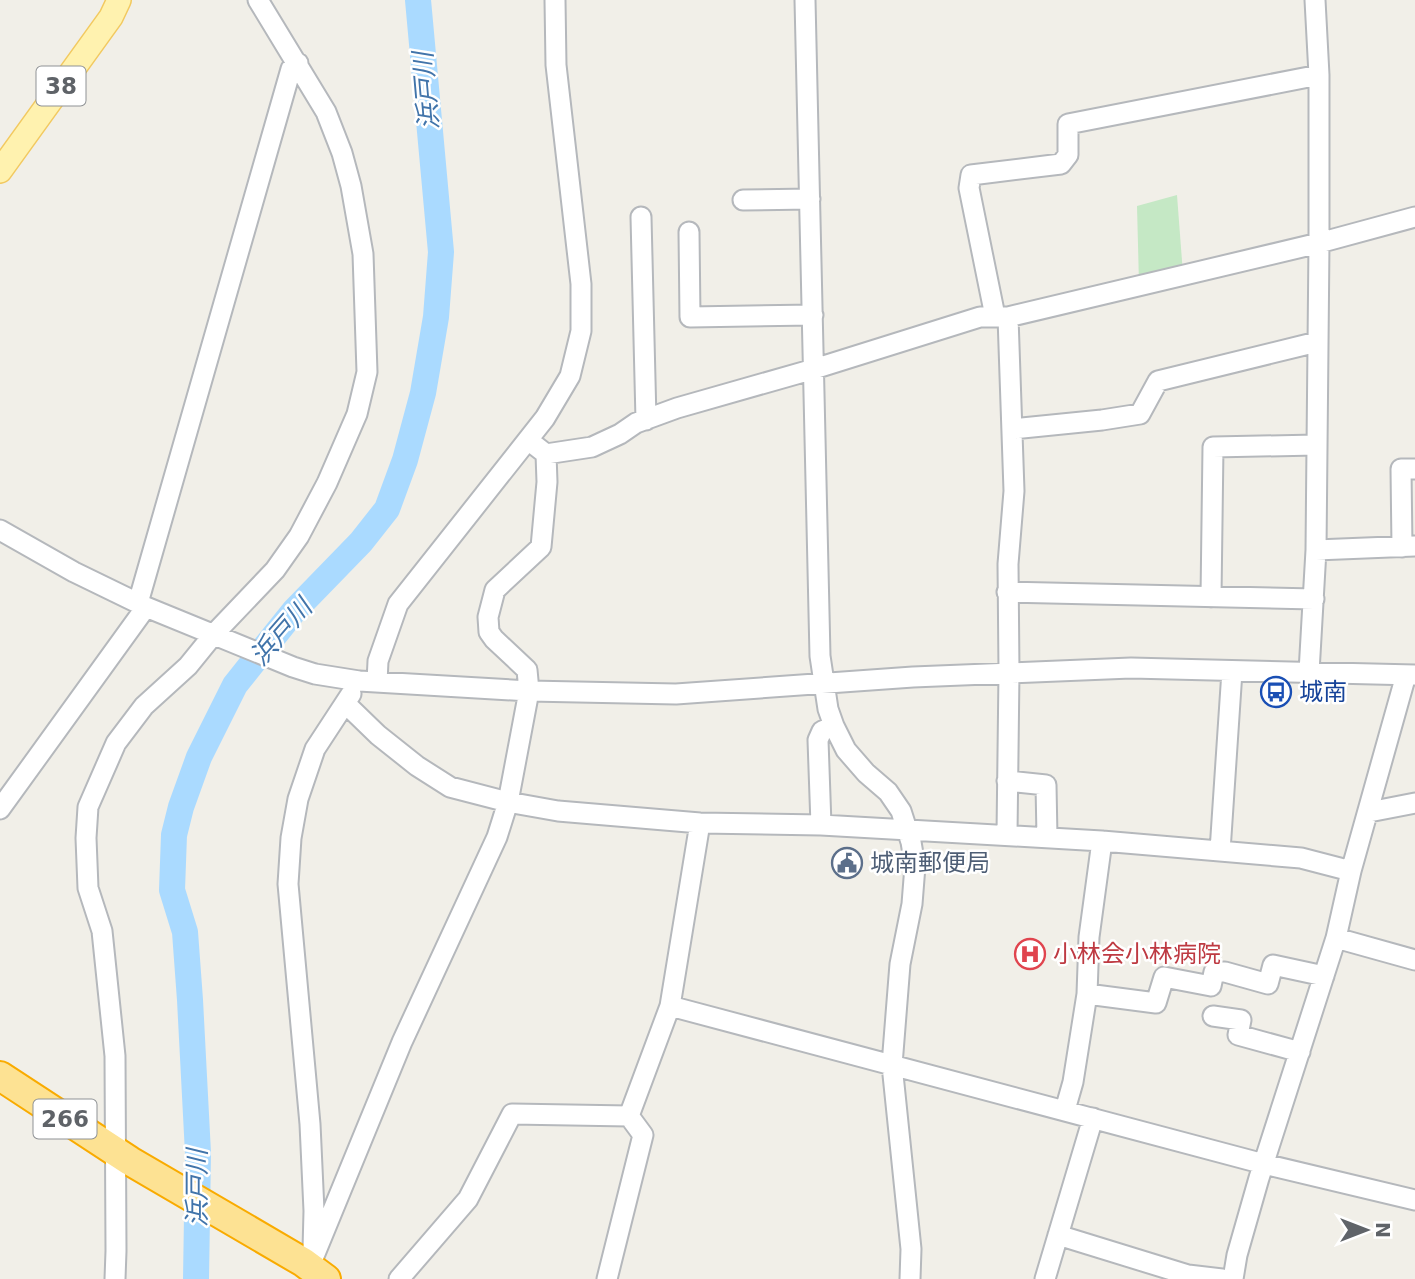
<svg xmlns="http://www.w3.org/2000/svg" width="1415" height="1279" font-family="'DejaVu Sans','Noto Sans JP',sans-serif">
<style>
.green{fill:#c5e8c5}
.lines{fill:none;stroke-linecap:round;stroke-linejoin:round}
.river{stroke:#aadaff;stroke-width:26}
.minor-casing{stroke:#b5b8bc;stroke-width:23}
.major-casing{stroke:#f2c960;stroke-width:26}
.highway-casing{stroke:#f9ab00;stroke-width:32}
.minor{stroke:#fff;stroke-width:19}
.major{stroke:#fff2af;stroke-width:23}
.highway{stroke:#fde293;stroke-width:28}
.labels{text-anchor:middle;stroke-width:5;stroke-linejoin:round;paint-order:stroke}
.shield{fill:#fff;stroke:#8f9295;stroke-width:2}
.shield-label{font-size:23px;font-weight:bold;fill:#5f6368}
.transit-label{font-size:24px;fill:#164399;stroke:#fff;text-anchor:start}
.service-label{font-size:24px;fill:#4e5e75;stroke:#fff;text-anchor:start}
.health-label{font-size:24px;fill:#be3a42;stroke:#fff;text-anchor:start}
.water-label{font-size:26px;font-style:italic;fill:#4174aa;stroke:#fff}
</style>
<rect width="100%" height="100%" fill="#f1efe8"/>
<path class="green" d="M1177,195L1183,274L1139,284L1137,206Z"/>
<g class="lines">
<path class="river" d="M196,1279L198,1153L190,1000L185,932L172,890L174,835L181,807L199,757L235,685L294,611L361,542L387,509L405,460L423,393L436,317L441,252L418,0"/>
<g class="minor-casing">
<path id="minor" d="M805,0L820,656L828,709L834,726L846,750L866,773L888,792L901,811L911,842L915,866L912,904L900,964L892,1065L911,1249L910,1279
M743,200L810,199
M641,217L646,420
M689,232L690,317L813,315
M995,316L969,188L971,175L1061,164L1068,155V124L1319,75
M1012,429L1102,420L1140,414L1158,381L1317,342
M528,440L546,454L592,447L620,434L636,423L677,408L814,369L980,317H1008L1319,243L1415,217
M0,530L74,572L146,607L293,667L315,674L359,681L529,691L676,694L913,677L1131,668L1415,675
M1402,547L1401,469H1415
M1316,550L1415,546
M1007,592L1314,599
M1211,597L1213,447L1316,445
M138,603L291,69L298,63
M1309,672L1316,550L1319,243V75L1315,0
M377,682L378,661L398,604L545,418L570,376L581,331V284L556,65L555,0
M346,704L378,735L417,766L450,787L508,802L558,811L700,823L821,825L1102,841L1301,858L1351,871
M1007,781L1046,785L1047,837
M0,809L146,607
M1369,812L1415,803
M821,825L818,740L822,731L834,726
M1007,834L1009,672L1008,564L1014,491L1008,317
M1220,851L1232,671
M1336,938L1415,960
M1087,994L1156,1003L1164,977L1211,986L1214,972H1225L1268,984L1273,965L1324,976
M670,1006L1264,1164L1415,1200
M1213,1016L1241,1020L1238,1035L1300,1052
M1065,1110L1073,1082L1087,994L1089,937L1102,841
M629,1116L670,1006L700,823
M1058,1235L1188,1275L1222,1279
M313,1250L314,1211L310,1124L288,884L291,838L298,799L315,749L351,694
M312,1261L402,1042L497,837L508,802L529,691L527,670L494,639L489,632L488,617L495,590L541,547L547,482L546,454
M115,1279L116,1251L115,1056L102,931L88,888L86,838L88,807L116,743L144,706L188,666L214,634L275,570L299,536L327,483L357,414L367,372L363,254L351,186L342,153L326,112L258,0
M399,1279L468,1199L512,1114L629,1116
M607,1279L643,1135L629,1116
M1045,1279L1093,1118
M1233,1279L1237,1255L1259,1178L1336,938L1351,871L1406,675"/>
</g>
<g class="major-casing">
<path id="major" d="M0,171L111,17L119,0"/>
</g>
<g class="highway-casing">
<path id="highway" d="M0,1076L130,1161L303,1262L326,1279"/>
</g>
<use href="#minor" class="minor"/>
<use href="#major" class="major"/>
<use href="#highway" class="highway"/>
</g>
<defs>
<g id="bus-ring" transform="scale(1.575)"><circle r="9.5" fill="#fff" stroke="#1a4fb4" stroke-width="1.5"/><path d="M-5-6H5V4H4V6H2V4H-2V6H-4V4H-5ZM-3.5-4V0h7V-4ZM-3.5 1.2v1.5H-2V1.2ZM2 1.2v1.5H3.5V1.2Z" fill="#1a4fb4"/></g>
<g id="civic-ring" transform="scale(1.575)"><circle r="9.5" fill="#fff" stroke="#5c6f8a" stroke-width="1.5"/><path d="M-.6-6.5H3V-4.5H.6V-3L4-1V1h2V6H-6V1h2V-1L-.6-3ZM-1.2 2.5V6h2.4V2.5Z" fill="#5c6f8a"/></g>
<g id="hospital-ring" transform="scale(1.575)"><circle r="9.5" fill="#fff" stroke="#e0444e" stroke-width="1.5"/><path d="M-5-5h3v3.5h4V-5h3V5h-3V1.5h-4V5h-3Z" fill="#e0444e"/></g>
</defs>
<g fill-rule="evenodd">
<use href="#bus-ring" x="1276" y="692"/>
<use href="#civic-ring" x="847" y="863"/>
<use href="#hospital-ring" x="1030" y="954"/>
</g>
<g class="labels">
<g class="shield">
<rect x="36.5" y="66.5" width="49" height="39" rx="5"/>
<rect x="33.5" y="1099.5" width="63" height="39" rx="5"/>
</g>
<g class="shield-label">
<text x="61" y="94">38</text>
<text x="65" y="1127">266</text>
</g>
<g class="transit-label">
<text x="1299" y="700">城南</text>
</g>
<g class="service-label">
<text x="870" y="871">城南郵便局</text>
</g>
<g class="health-label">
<text x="1053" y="962">小林会小林病院</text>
</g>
<g class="water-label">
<text transform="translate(426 91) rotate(-95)" y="9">浜戸川</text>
<text transform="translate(281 632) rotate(-49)" y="9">浜戸川</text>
<text transform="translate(197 1188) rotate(-90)" y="9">浜戸川</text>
</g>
</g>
<g transform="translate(1366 1230) rotate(90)" stroke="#ffffff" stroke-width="5" paint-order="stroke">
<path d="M0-5L12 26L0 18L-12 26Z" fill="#5f6368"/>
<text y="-10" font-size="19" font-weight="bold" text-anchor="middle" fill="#5f6368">N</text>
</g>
</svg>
